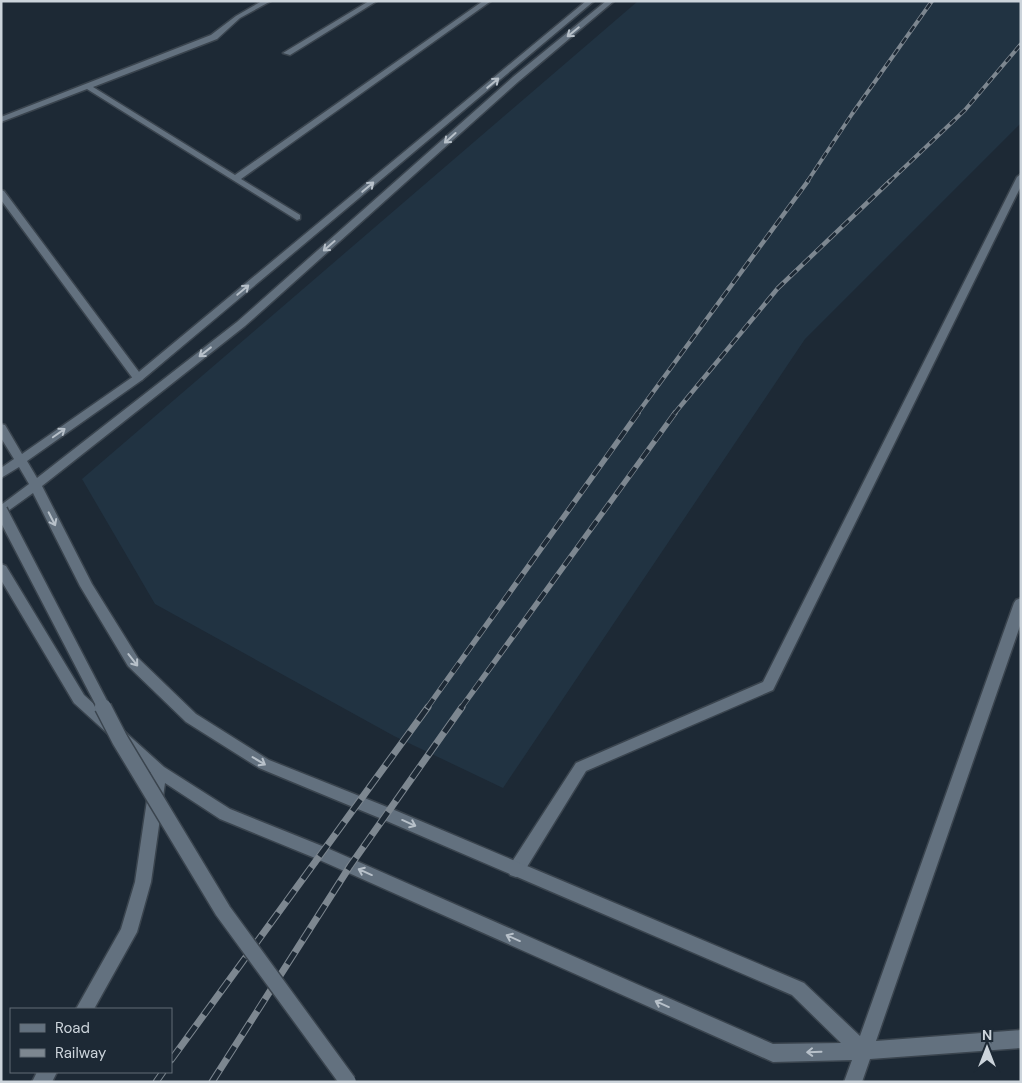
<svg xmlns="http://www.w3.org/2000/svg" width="1022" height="1083" font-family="'DM Sans',sans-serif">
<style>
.built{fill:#213342}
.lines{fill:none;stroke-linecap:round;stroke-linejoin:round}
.service-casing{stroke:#3a444e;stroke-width:3}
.minor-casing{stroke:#3a444e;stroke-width:3}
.service{fill:#63717f;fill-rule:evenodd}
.minor{fill:#63717f;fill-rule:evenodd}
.rail-far3-casing{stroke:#7d8790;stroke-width:4}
.rail-far2-casing{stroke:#7d8790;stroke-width:4.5}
.rail-far1-casing{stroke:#7d8790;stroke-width:5.5}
.rail-casing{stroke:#7d8790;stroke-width:7}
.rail-far3{stroke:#1d2935;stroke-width:2.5;stroke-dasharray:7;stroke-linecap:butt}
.rail-far2{stroke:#1d2935;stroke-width:3;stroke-dasharray:9;stroke-linecap:butt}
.rail-far1{stroke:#1d2935;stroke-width:4;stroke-dasharray:11;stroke-linecap:butt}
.rail{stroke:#1d2935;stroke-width:5;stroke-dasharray:14;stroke-linecap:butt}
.tertiary-bridge-far1-casing{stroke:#3a444e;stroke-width:15;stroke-linecap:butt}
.tertiary-bridge-casing{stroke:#3a444e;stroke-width:19;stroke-linecap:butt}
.tertiary-bridge-far1{stroke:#63717f;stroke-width:12}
.tertiary-bridge{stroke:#63717f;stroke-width:16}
.oneway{stroke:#b7c0c9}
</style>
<rect width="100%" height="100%" fill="#1d2935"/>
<path class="built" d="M638,1H1021V123L805,339L503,788L394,736L155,604L82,479Z"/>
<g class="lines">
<g class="service-casing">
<path id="service" d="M262,1H271L240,18L217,39L93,87L235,175L483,1H491L241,179L300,215V219L297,220L87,89L1,122V117L211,35L236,16Z
M369,1H377L290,55L283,53Z
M1021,174V186L773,690L586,771L522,875L516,877L510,875L508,870L510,865L576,763L763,682L1017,177Z
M1,190L4,191L142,376L143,378L142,380H134L1,200Z"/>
</g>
<g class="minor-casing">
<path id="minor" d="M586,1H594L142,380L27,461L37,478L237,322L513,77L606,1H614L519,81L245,326L42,486L92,584L138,658L196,714L269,760L392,809L804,983L860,1036L1014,603L1016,600L1021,598V623L876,1041L1021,1030V1048L870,1059L862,1082H844L852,1060L773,1062L315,858L220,819L165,783L151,882L137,932L94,1009H76L121,929L135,882L151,773L74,703L1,580V564L6,566L84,695L164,767L230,809L327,848L773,1044L841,1043L792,995L382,819L259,768L186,722L128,666L80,586L33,493L1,516V505L29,484L19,467L1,478V468L14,459L1,438V424L5,425L22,454L134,376Z
M37,1072H57L52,1082H32Z"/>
</g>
<use href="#service" class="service"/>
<use href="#minor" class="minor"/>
<g class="rail-far3-casing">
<path id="rail-far3" d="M807,182L852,114L932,1
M889,182L965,110L1021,44"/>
</g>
<g class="rail-far2-casing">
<path id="rail-far2" d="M637,414L808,181
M674,414L778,288L890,181"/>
</g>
<g class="rail-far1-casing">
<path id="rail-far1" d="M427,708L638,413
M461,708L675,413"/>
</g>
<g class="rail-casing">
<path id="rail" d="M171,1060L428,707
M156,1082L163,1072
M212,1082L350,866L462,707"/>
</g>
<use href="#rail-far3" class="rail-far3"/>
<use href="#rail-far2" class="rail-far2"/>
<use href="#rail-far1" class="rail-far1"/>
<use href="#rail" class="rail"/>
<g class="tertiary-bridge-far1-casing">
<path id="tertiary-bridge-far1" d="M1,510L104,708"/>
</g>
<g class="tertiary-bridge-casing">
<path id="tertiary-bridge" d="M103,707L120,740L223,911L348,1082"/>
</g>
<use href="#tertiary-bridge-far1" class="tertiary-bridge-far1"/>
<use href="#tertiary-bridge" class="tertiary-bridge"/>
</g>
<defs><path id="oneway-shaft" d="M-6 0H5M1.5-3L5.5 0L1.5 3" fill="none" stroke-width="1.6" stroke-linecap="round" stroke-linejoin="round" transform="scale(1.25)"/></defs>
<g class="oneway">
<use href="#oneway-shaft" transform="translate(573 32) rotate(141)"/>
<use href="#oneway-shaft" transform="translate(493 83) rotate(-40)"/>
<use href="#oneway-shaft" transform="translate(450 138) rotate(138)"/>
<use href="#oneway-shaft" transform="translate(368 187) rotate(-40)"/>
<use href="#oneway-shaft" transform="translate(329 246) rotate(139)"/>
<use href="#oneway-shaft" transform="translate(243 290) rotate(-40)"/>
<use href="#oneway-shaft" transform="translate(205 352) rotate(142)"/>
<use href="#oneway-shaft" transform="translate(59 433) rotate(-35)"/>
<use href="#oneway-shaft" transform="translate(52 519) rotate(63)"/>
<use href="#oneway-shaft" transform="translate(133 660) rotate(52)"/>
<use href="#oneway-shaft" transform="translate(259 761) rotate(31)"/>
<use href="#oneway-shaft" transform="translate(409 823) rotate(24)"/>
<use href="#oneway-shaft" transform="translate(365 872) rotate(-156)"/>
<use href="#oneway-shaft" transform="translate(513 938) rotate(-156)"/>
<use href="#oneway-shaft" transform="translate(662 1004) rotate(-156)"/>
<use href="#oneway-shaft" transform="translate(814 1052) rotate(178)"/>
</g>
<rect width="1022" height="1083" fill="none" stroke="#ccd4db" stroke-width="5"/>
<rect x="10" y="1008" width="162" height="65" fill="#1d2935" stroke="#636d77"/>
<rect x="20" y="1024" width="25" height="8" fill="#63717f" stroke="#636d77"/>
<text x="55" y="1033" font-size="15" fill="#ccd4db">Road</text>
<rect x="20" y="1049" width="25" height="8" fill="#7d8790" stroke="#636d77"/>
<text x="55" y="1058" font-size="15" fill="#ccd4db">Railway</text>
<g transform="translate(987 1048)" stroke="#1d2935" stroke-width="4" paint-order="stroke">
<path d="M0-4L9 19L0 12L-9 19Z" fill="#ccd4db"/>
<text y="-8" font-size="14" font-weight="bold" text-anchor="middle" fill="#ccd4db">N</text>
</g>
</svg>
